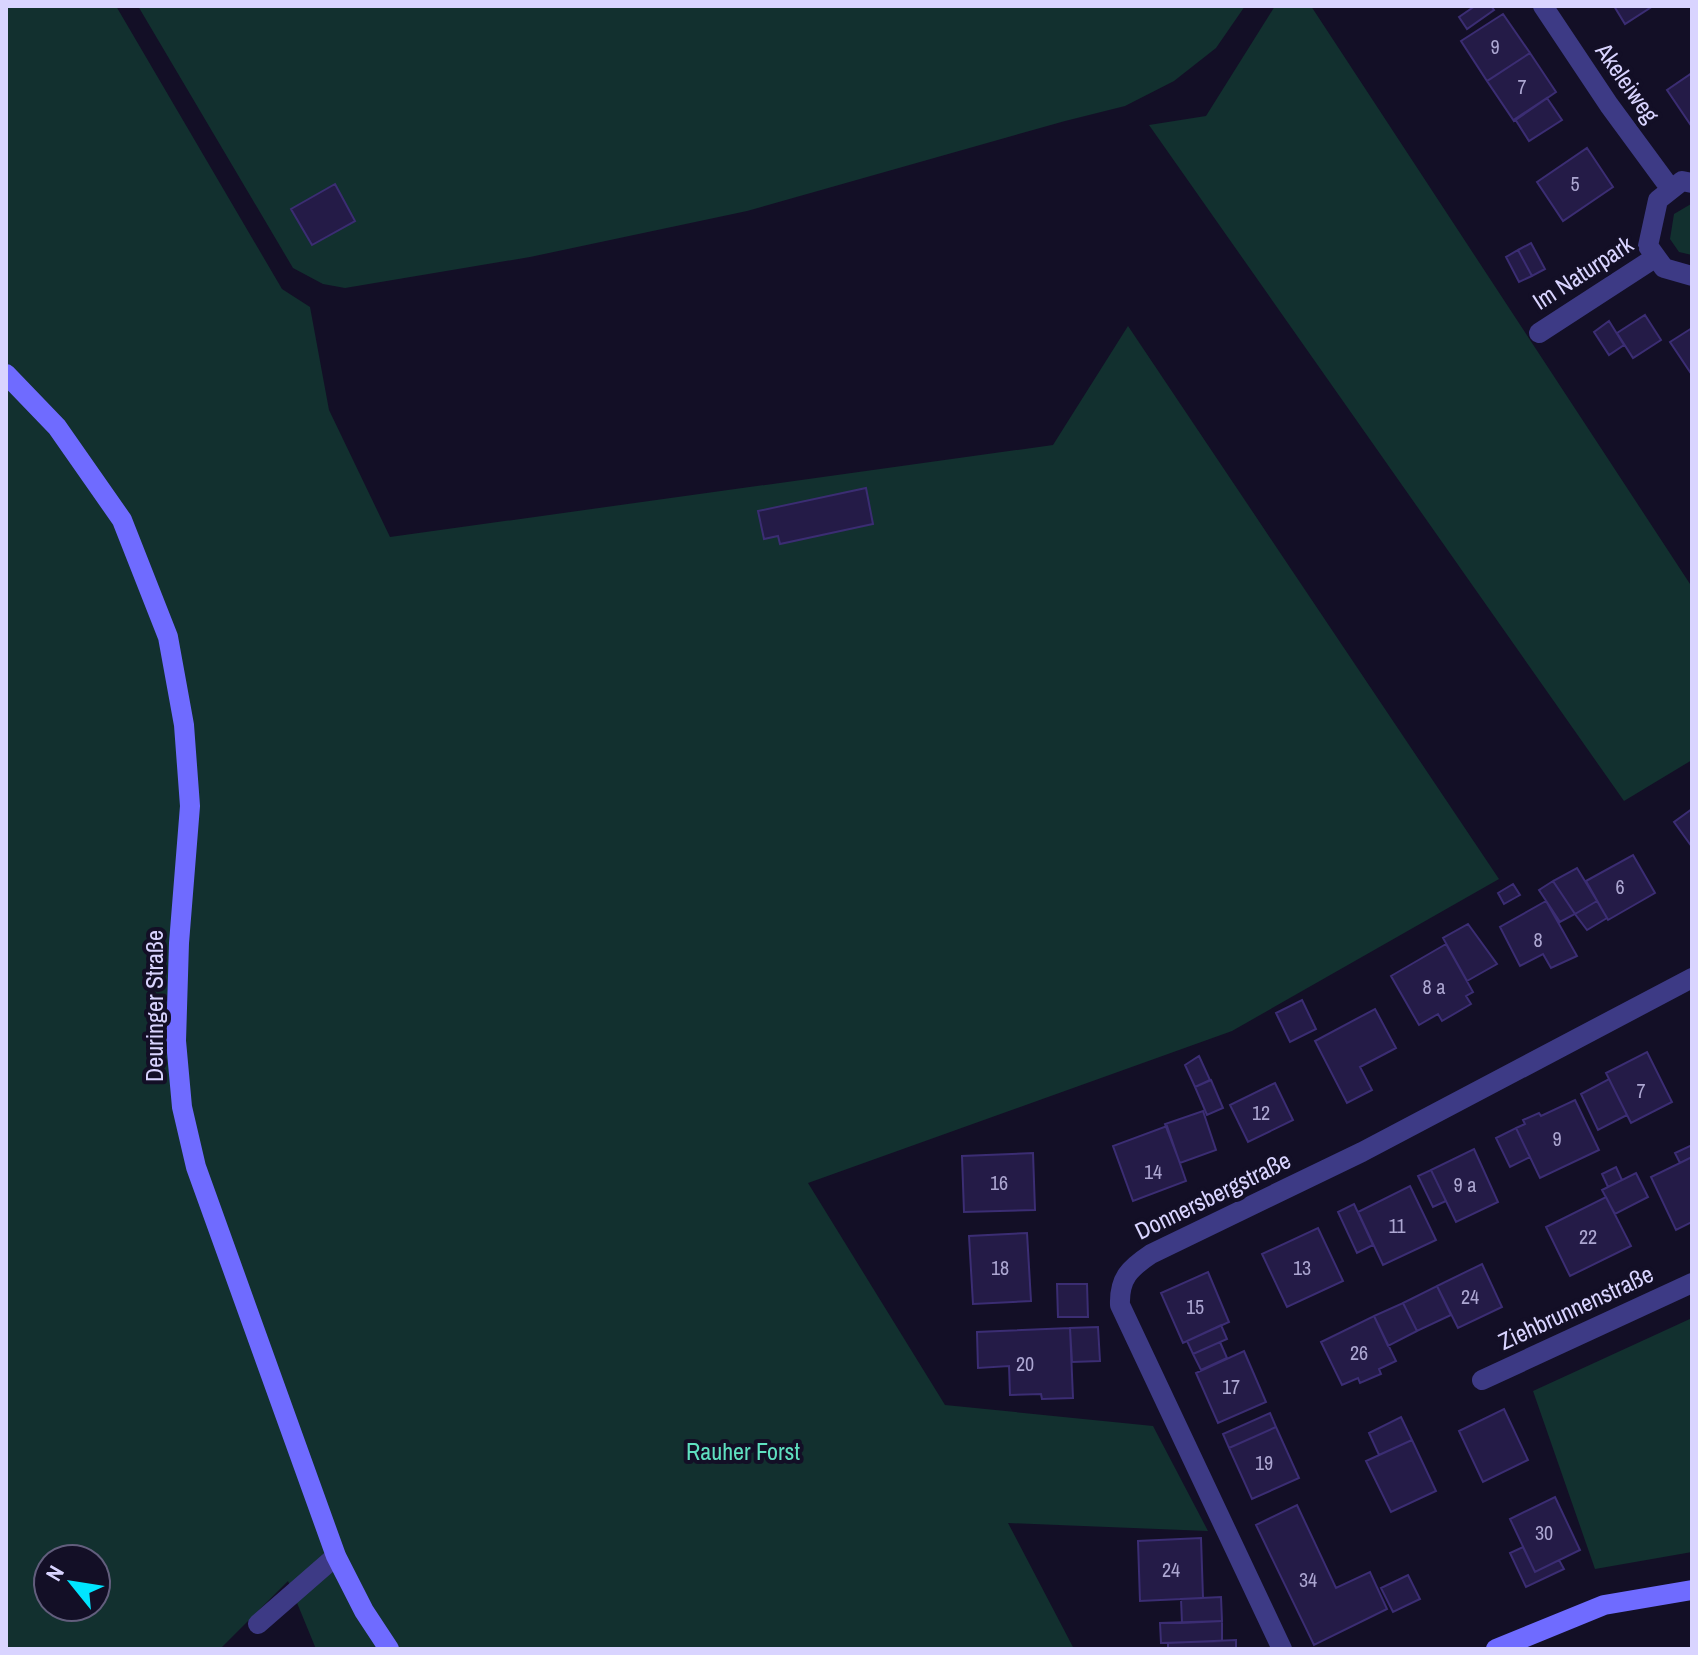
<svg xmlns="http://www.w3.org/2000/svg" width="1698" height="1655" font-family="'Archivo Narrow',sans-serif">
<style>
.green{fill:#12302f;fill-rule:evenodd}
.building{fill:#241b47;stroke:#3b2d73;stroke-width:2}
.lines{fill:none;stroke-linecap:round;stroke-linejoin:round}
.lane{stroke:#3d3a85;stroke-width:20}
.street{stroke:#3d3a85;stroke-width:20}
.secondary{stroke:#6f6bff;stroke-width:20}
.labels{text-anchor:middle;stroke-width:8;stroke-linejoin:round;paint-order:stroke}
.number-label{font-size:20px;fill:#aca6d1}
.street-label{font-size:24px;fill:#d9d4ff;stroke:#130f26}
.park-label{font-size:24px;fill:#5fe0c0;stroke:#130f26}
</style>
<rect width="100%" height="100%" fill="#130f26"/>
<path class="green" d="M6,6H116L282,289L310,307L329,410L390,537L1053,445L1128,326L1499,879L1232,1031L808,1183L945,1405L1153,1426L1208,1531L1008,1523L1074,1649H316L288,1581L220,1649H6ZM48,1559H96V1607H48Z
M138,6H1245L1216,48L1174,81L1125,106L1065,121L747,211L530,257L345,288L323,284L293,268Z
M1275,6H1311L1692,587V760L1624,801L1149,125L1206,116Z
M1691,204H1692V255L1679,252L1670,239L1674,214Z
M1692,1318V1552L1595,1569L1533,1391Z"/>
<path class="building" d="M1475,6H1491L1494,10L1467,29L1459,17Z
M1614,6H1653L1625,24Z
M1503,14L1530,53L1487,81L1461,41Z
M1530,53L1556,92L1514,121L1487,81Z
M1692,73V127L1667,90Z
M1547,98L1562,120L1529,141L1515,119Z
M1587,148L1613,187L1563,221L1537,182Z
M335,184L355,221L312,245L291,209Z
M1531,243L1545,269L1532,276L1518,250Z
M1518,250L1532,276L1519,282L1506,257Z
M1645,315L1661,340L1633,358L1617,333Z
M1609,321L1624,345L1609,355L1594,332Z
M1692,328V375L1670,342Z
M866,488L873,524L780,544L778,536L764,539L758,511Z
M1692,809V847L1674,822Z
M1633,855L1655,893L1608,920L1586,881Z
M1577,868L1597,901L1575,914L1553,881Z
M1553,881L1575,914L1560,922L1539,890Z
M1513,884L1520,895L1504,904L1498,893Z
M1546,901L1577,956L1551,968L1543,954L1520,966L1500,927Z
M1597,901L1607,918L1587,930L1575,914Z
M1468,924L1497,964L1467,981L1443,938Z
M1446,944L1473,992L1466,996L1471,1004L1442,1021L1438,1014L1419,1025L1391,976Z
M1302,1000L1316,1029L1290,1042L1276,1013Z
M1375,1009L1396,1048L1360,1067L1372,1090L1347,1103L1315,1041Z
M1647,1052L1672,1102L1631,1123L1606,1073Z
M1199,1056L1210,1080L1195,1087L1185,1065Z
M1609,1079L1627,1115L1598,1130L1581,1094Z
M1211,1080L1223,1108L1207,1115L1195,1087Z
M1275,1083L1293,1120L1248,1142L1230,1105Z
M1575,1100L1599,1150L1540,1178L1516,1128L1525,1124L1523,1120L1539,1113L1541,1116Z
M1203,1111L1216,1150L1180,1163L1165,1124Z
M1167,1126L1186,1181L1133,1201L1113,1146Z
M1516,1128L1530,1157L1510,1167L1496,1138Z
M1692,1145V1157L1680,1163L1675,1153Z
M1474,1149L1498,1202L1456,1222L1431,1170Z
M1033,1153L1035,1210L964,1212L962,1156Z
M1692,1157V1222L1676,1230L1651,1177Z
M1616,1167L1622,1180L1608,1187L1602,1174Z
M1431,1170L1446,1201L1433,1207L1418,1176Z
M1636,1173L1648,1197L1615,1214L1602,1190Z
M1410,1186L1436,1240L1383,1265L1358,1212Z
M1606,1197L1631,1246L1570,1276L1546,1227Z
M1354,1204L1373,1245L1357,1253L1338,1212Z
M1318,1228L1343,1281L1287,1307L1262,1254Z
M1027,1233L1031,1301L973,1304L969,1236Z
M1482,1264L1502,1307L1458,1328L1437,1286Z
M1208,1272L1229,1322L1183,1343L1161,1293Z
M1057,1284H1087L1088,1317H1058Z
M1437,1286L1451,1315L1417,1331L1403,1303Z
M1403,1303L1417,1331L1388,1346L1374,1316Z
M1374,1316L1396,1361L1379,1369L1381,1374L1360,1383L1358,1378L1342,1385L1321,1342Z
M1221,1325L1227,1339L1193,1354L1187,1341Z
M1098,1327L1100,1361L1072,1362L1070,1328Z
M1070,1328L1073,1398L1042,1399L1041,1394L1010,1395L1009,1366L978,1368L977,1332Z
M1220,1342L1227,1358L1201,1370L1193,1354Z
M1244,1351L1266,1402L1218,1423L1196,1373Z
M1504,1409L1528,1460L1483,1482L1459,1431Z
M1270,1413L1276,1427L1229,1448L1223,1434Z
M1401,1417L1412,1440L1379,1455L1369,1433Z
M1276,1427L1299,1478L1252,1499L1229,1448Z
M1412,1440L1436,1491L1391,1512L1366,1461Z
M1555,1497L1580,1550L1535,1572L1510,1519Z
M1297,1505L1336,1588L1370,1572L1387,1609L1314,1645L1256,1525Z
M1201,1538L1203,1598L1140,1601L1138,1541Z
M1523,1547L1535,1572L1559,1560L1564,1569L1526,1587L1510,1553Z
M1408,1575L1420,1599L1393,1612L1381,1588Z
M1221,1597L1222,1621L1182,1623L1181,1599Z
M1222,1621V1641L1161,1643L1160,1623Z
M1236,1640V1649H1168V1643Z"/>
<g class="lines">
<path class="lane" d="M258,1624L336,1556"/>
<path class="street" d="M1543,6L1609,105L1670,188
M1692,183L1682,181L1658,200L1648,246L1664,268L1692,276
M1539,333L1656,257
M1482,1380L1692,1283
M1282,1649L1120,1305C1119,1278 1130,1268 1151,1254L1362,1152L1692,978"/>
<path class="secondary" d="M6,374L57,427L122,520L168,637L184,725L190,806L179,943L176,1041L182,1107L196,1167L336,1556L364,1611L389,1649
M1496,1649L1604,1605L1692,1590"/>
</g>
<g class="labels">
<g class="number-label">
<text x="1495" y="54">9</text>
<text x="1522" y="94">7</text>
<text x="1575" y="191">5</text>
<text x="1620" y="894">6</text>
<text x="1538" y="947">8</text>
<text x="1434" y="994">8 a</text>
<text x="1641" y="1098">7</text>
<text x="1261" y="1120">12</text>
<text x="1557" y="1146">9</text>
<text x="1153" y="1179">14</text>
<text x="999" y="1190">16</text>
<text x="1465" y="1192">9 a</text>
<text x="1397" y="1233">11</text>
<text x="1588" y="1244">22</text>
<text x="1000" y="1275">18</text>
<text x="1302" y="1275">13</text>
<text x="1470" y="1304">24</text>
<text x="1195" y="1314">15</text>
<text x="1359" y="1360">26</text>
<text x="1025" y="1371">20</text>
<text x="1231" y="1394">17</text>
<text x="1264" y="1470">19</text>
<text x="1544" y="1540">30</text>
<text x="1171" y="1577">24</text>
<text x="1308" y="1587">34</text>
</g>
<g class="street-label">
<text transform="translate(1627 83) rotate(55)" y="8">Akeleiweg</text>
<text transform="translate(1583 273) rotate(-33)" y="8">Im Naturpark</text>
<text transform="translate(155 1006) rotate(-90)" y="8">Deuringer Straße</text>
<text transform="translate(1213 1196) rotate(-26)" y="8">Donnersbergstraße</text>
<text transform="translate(1576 1308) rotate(-25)" y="8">Ziehbrunnenstraße</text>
</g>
<g class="park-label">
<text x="743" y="1460">Rauher Forst</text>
</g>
</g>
<rect width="1698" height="1655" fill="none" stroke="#d9d4ff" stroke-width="16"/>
<g transform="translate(72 1583) rotate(300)"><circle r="38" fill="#130f26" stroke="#625e7d" stroke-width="2"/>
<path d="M0-6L14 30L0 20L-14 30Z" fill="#00e5ff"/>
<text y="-12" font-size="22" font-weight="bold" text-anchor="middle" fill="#d9d4ff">N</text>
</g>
</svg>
